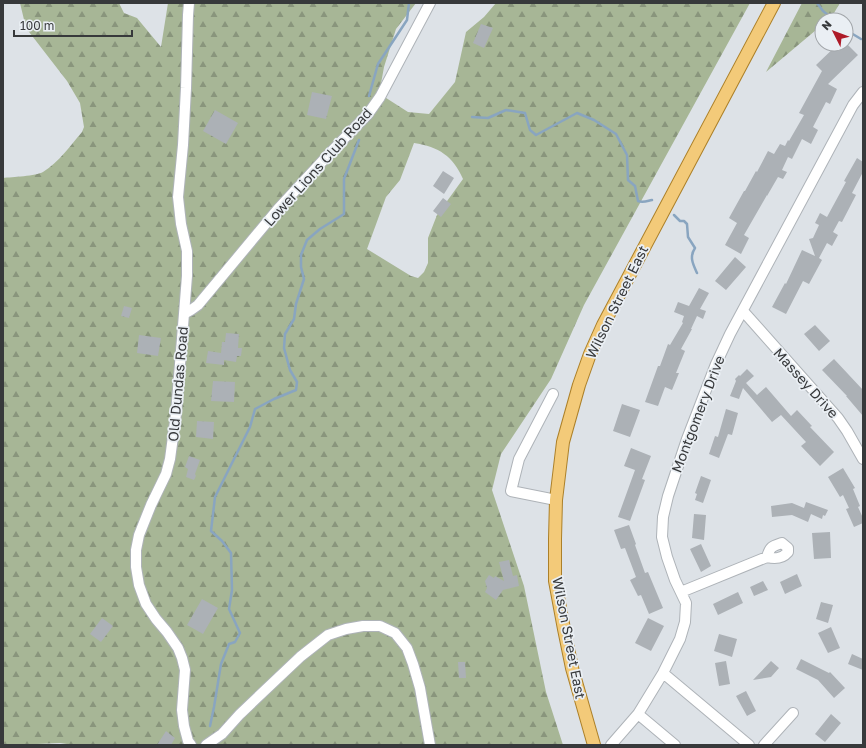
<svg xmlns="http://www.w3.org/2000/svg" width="866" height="748" font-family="'Golos Text',sans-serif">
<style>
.forest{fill:url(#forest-firs);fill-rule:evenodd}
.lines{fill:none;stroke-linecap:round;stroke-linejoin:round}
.stream{stroke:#89a5c0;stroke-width:2.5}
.building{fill:#acb1b6}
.minor-casing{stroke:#aeb3b8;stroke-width:12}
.major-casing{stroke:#ac8029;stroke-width:14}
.minor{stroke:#fff;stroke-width:10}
.major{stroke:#f3ca79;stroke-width:12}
.labels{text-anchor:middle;stroke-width:3.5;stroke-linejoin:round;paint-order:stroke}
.street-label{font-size:14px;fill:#37393b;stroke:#eaeff4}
</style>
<defs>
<pattern id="forest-firs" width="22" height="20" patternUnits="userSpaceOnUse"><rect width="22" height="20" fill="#a7b696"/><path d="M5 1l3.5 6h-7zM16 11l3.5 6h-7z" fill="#89957c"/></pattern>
</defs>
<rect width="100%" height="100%" fill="#dde2e7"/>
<path class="forest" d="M20,3H119L124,13L137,18L161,47L168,3H416L396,29L384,67L380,89L383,96L408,112L429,114L455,82L466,32L484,17L496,3H750L584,305L551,379L501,454L492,490L524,586L546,692L563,745H74L60,743L37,744L36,745H3V178C12,177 36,176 43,172C59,162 70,146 82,132L84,127L80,103L67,81L26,28ZM414,143C439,147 453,156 463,179L437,215L428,238V263L424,272L418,278L411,276L367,249L386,197L400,180Z
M802,3H840L831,18L828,20H822V25L766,72Z"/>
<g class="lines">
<path class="stream" d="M817,3L823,11L834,20
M846,30L861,39
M369,96L378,64L407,20L409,3
M472,117L488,118L506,110L525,113L530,130L536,135L577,113L594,120L616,134L627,155L628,180L635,186L638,201C643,203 647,201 652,200
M674,215L680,221H684L687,224L688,237L695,248C689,257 693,264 697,273
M210,726L214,707L221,664L229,644L235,642L240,633L229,609L232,590L231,553L222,541L211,531L215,497L250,427L255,409L274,399L296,390L297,382L290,370L284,348L285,334L294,319L296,304L304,279L301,267V255L307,240L320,229L344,214V179L359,140"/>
</g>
<path class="building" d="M481,24L493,28L484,48L473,43Z
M838,44H847L858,55L828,84L837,89L830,104L826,102L813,127L818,130L811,144L802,139L792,159L788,157L782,170L787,172L783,179L778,177L767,196V195L744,235L749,238L741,254L725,245L737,223L729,218L744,191H745L756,171L757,172L768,151L774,154L780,144L785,146L788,140L789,141L804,115L799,113L822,71L816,65Z
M312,92L332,96L326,119L307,115Z
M215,110L238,123L226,144L203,131Z
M857,158L863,162V172L852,193L856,195L842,222L839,221L833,232L838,235L832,246L827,243L819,258L822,260L809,284L803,281L786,314L772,307L785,283L786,284L802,250L815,256L809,239L813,238L819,225L815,223L820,213L827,217L846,182L844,181Z
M443,171L454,178L444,194L433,186Z
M443,198L451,204L441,217L433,211Z
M735,257L746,267L726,290L715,281Z
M699,288L709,293L700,309L706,311L703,319L697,316L691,329H692L681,349L685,351L676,373H679L672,390L665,387L658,406L645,402L658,366H660L668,344L670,345L683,323L682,322L684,316L674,312L678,302L689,306Z
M124,306L132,308L129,318L121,316Z
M815,325L830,341L819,351L804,334Z
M226,333L239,334L238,348H242L241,356H237L236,362L224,360V365L206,363L208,351L221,353L222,342H225Z
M139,335L161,338L158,356L137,353Z
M834,359L863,390V416L846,396H847L822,370Z
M747,369L754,376L746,383L757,395L766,387L791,416L797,410L812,426L810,427L834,452L820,466L801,446L806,442L781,415L772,422L743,388L739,399L730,396L736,381L735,379L739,375L740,376Z
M213,381L235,382L234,402L211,401Z
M622,404L640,410L630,437L613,431Z
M726,409L738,413L732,435L728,434L719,458L709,454L715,436L718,437Z
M197,421L214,422L213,439L196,437Z
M631,448L651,456L642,479L645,480L630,521L618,517L635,470L624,466Z
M189,456L200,460L195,474L196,476L194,480L186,477L188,469L185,467Z
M843,468L855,488L853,489L860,506L858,507L863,518V523L854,527L846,509L849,508L843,495L840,497L828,477Z
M701,476L711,480L703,503L695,500L697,494L695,493Z
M806,502L828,510L825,516L823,515L822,519L811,514L808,522L792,515L772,517L771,506L792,503L804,508Z
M694,514L706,515L704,540L692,538Z
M629,525L636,544L635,545L645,573L648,572L663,608L649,614L641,595L638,596L630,580L636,577L625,548L621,549L614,530Z
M830,532L831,558L814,559L812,533Z
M701,544L711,566L701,572L690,549Z
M509,560L513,576L517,575L519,586L503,590L496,600L485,592L487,588L485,581L489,575L494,578L495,576L504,581L499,562Z
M797,574L802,586L785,594L780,582Z
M763,581L768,590L754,596L750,587Z
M738,592L743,603L718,615L713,604Z
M202,599L218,608L203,634L187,625Z
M821,602L833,605L828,623L816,619Z
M102,618L113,626L101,642L90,634Z
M648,618L664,626L651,651L635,643Z
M831,627L840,648L828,653L818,633Z
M719,634L737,639L732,657L714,651Z
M852,654L863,659V670L848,664Z
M801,659L829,673L830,672L845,688L834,698L818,680L796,669Z
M726,661L730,684L719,686L715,663Z
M771,661L779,668L771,677L753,680Z
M458,662H465L466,678H459Z
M746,691L756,711L747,716L736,696Z
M831,714L841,723L825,742L815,734Z
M166,731L175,738L171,745H157Z"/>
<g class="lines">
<g class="minor-casing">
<path id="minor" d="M189,3L188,15L186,88L183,145L178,197L181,224L187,251V276L176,414L170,459L166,474L151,505L139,535L136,550V567L139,585L146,604L156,619L167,632L178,648L182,658L185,670L182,710L184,726L188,741L191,745
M743,311L838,418L847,431L863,459
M184,314L191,310L198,305L278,209L330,153L368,114L380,97L430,3
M553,394L519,459L511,491L556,500
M681,592L767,557C775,559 782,559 788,552V548L782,543C773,546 770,546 767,557
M663,673L749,745
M638,714L675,745
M206,745L222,734L240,714L300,657L328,635L346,629L363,626H380L395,633L407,648L413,664L420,688L430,745
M611,745L638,714L663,673L680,639L685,622L686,603L675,580L667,557L662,537L663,517L668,496L687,439L716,364L730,334L853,105L863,92
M764,745L793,713"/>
</g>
<g class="major-casing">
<path id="major" d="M594,745L572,668L564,629L555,581V539L556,500L563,442L579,385L590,354L603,325L774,3"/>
</g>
<use href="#minor" class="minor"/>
<use href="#major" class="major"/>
</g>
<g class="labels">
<g class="street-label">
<text transform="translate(318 167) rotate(-48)" y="5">Lower Lions Club Road</text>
<text transform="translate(617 302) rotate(-64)" y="5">Wilson Street East</text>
<text transform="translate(806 383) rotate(48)" y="5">Massey Drive</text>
<text transform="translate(178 384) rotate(-85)" y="5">Old Dundas Road</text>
<text transform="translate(698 414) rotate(-69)" y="5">Montgomery Drive</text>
<text transform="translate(569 638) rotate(79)" y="5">Wilson Street East</text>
</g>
</g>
<rect width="866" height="748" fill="none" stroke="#37393b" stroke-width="8"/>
<g transform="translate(834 32) rotate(312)"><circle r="19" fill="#eaeff4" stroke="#a2a6aa"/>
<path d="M0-3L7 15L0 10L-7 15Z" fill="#ae1a28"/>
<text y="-6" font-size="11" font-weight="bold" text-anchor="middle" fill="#37393b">N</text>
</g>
<path d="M14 30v6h118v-6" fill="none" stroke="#37393b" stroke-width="2"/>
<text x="20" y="30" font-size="12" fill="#37393b" stroke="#eaeff4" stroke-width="3" paint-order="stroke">100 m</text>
</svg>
